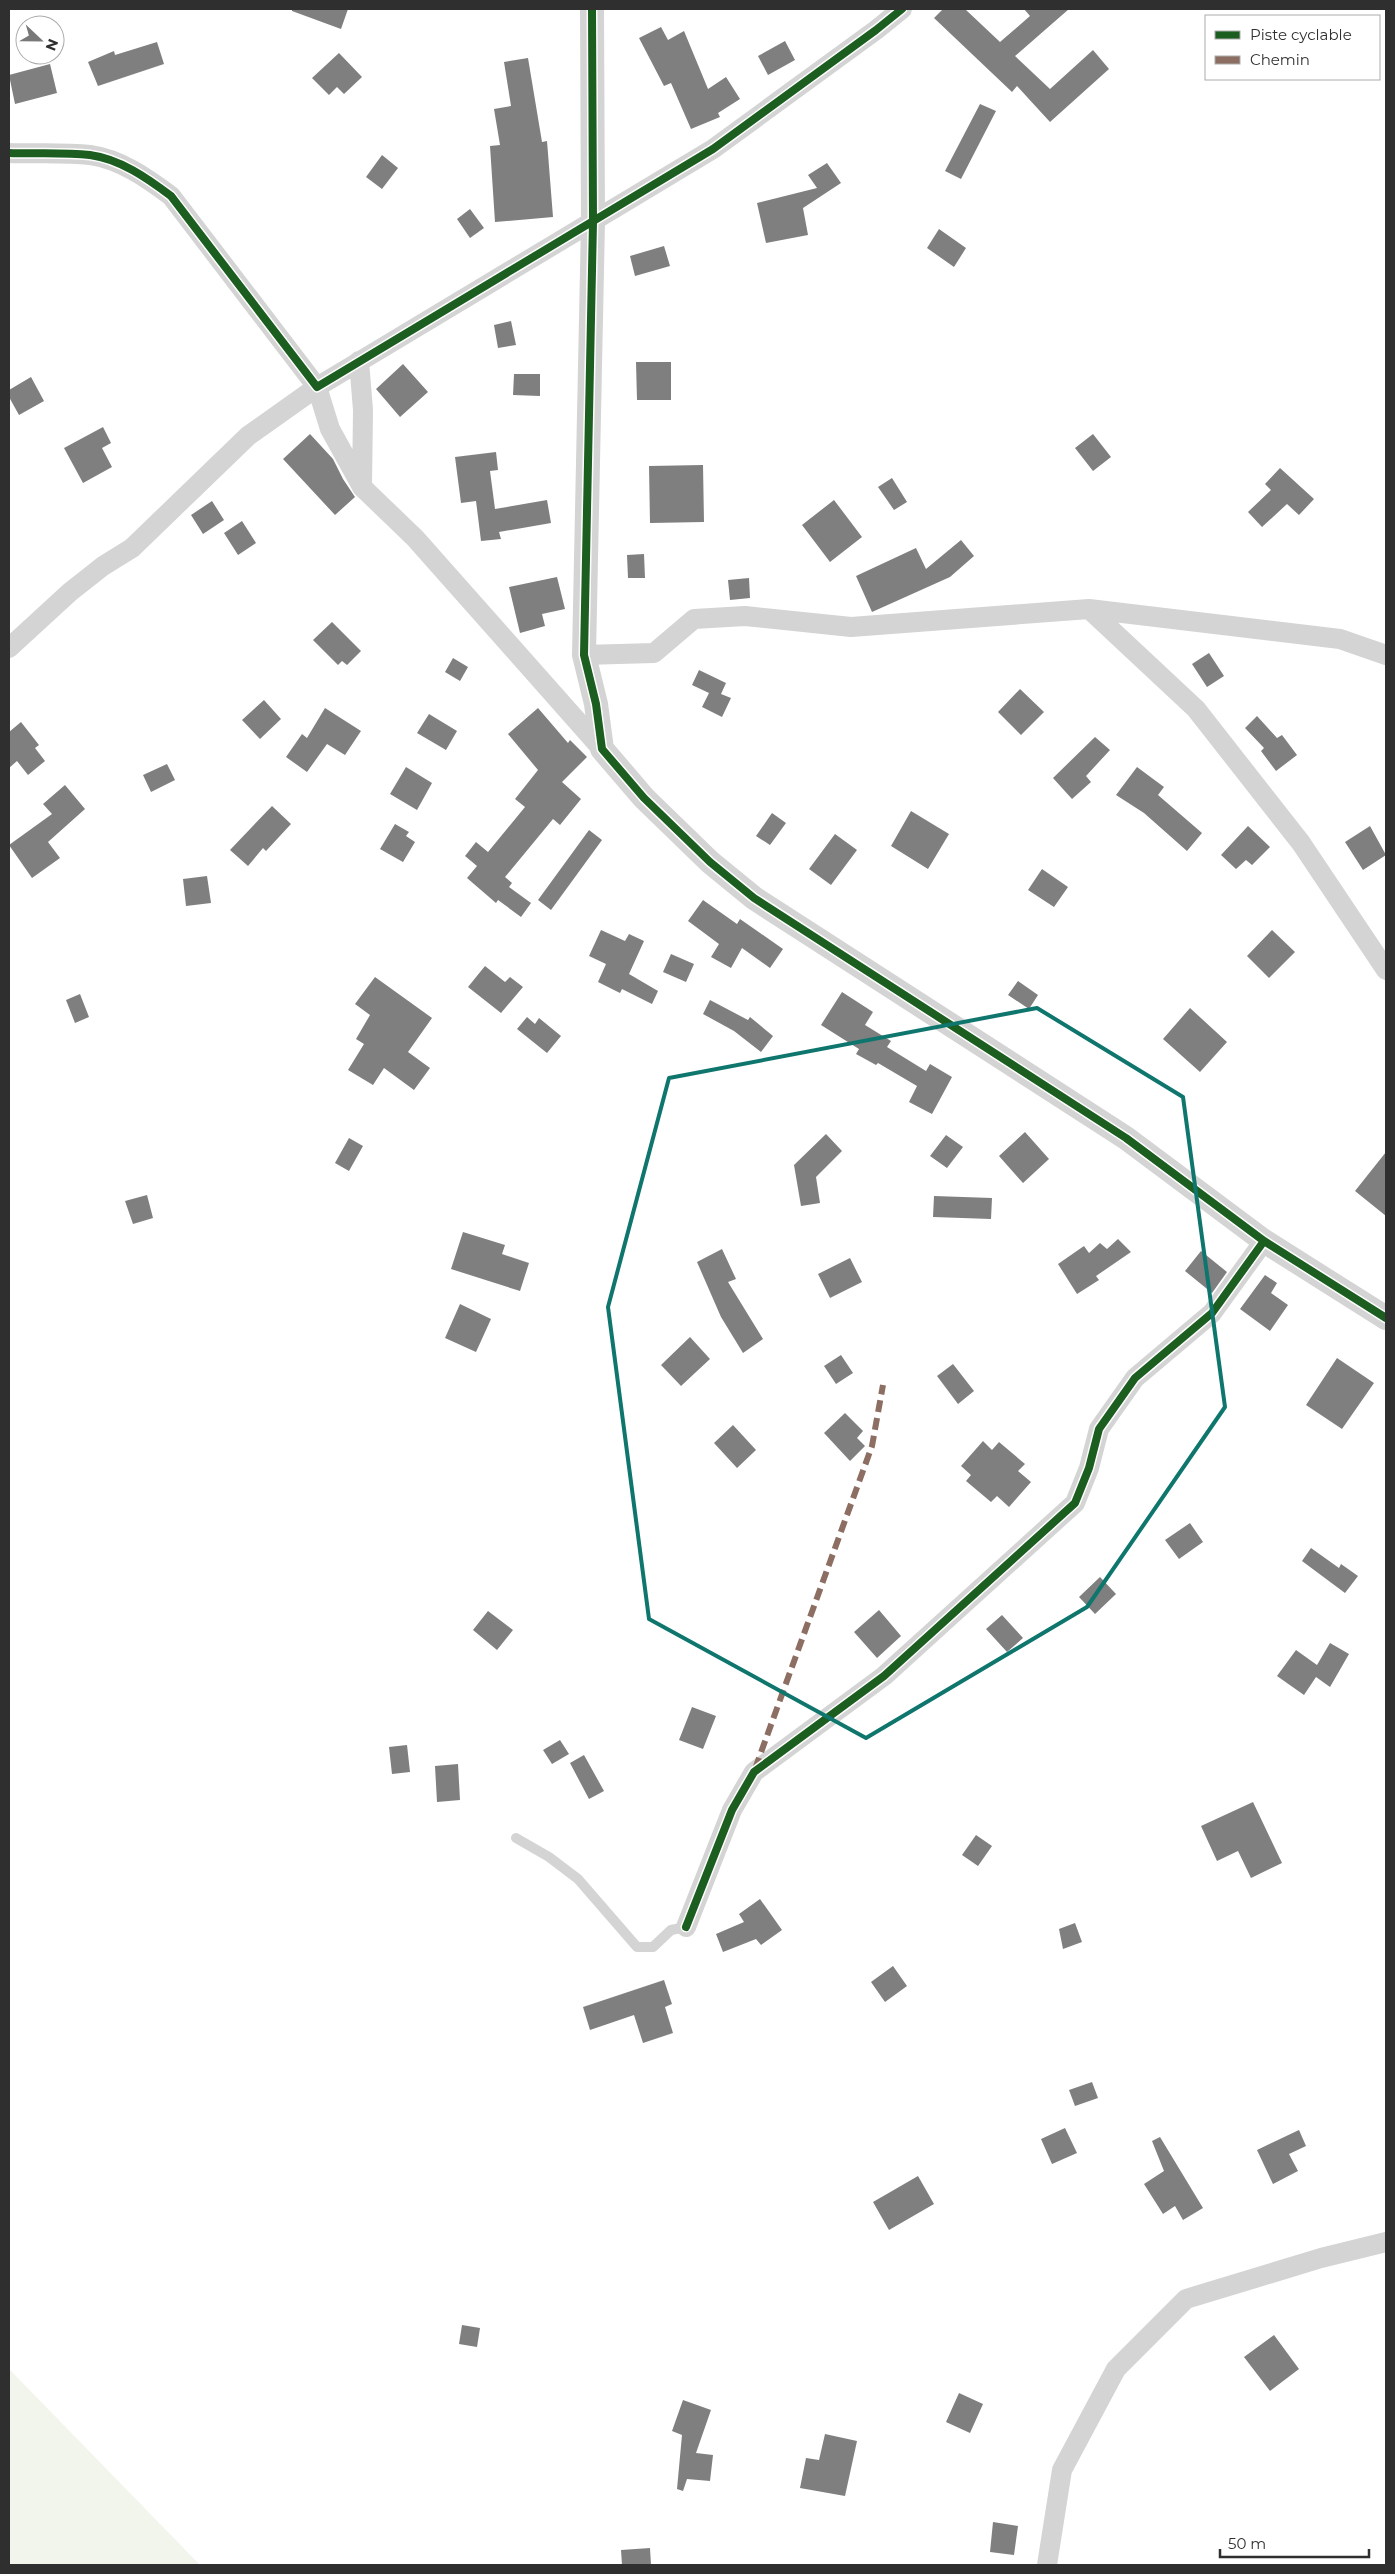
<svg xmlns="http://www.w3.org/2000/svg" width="1395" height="2574" font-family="Montserrat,sans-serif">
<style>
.green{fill:#f2f5ec}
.building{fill:#7f7f7f}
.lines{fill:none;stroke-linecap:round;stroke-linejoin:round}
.service{stroke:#d4d4d4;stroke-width:10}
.minor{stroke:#d4d4d4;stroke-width:20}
.tertiary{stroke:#d4d4d4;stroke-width:24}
.quiet{stroke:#8d6e63;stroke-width:6;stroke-dasharray:12 6;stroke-linecap:butt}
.cycleway-casing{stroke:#fff;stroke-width:11}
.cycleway{stroke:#1b5e20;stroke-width:8}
.marked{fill:none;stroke:#0f766e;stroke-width:4;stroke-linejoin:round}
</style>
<rect width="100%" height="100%" fill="#fff"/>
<path class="green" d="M9,2369L200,2565H9Z"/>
<path class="building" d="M292,9H348L341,29L292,11Z
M943,9H965L1000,42L1030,16L1024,9H1069L1015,56L1050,89L1093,50L1109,69L1050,122L1017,86L1012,92L934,18Z
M661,27L668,40L684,31L708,89L726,77L740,99L718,113L720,117L691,129L671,83L664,86L639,38Z
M785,41L795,60L768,75L758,56Z
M157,42L164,64L98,86L88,62L114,51L115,55Z
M339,53L362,77L344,94L337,87L329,95L312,78Z
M528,58L542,142L547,141L553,217L495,222L490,146L500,145L494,109L511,106L504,62Z
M50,64L57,93L15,104L9,75Z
M980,104L996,111L961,179L945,171Z
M382,155L398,168L382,189L366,177Z
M827,163L841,183L803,208L808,235L766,243L757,203L817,188L808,175Z
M470,209L484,228L470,238L457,219Z
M939,229L966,248L954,267L927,248Z
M664,246L670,266L635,276L630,256Z
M511,321L516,345L498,348L494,325Z
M636,362H671V400H637Z
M403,364L428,392L400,417L376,389Z
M514,374H540V396L513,395Z
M31,377L44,401L19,415L9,397V390Z
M103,427L111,443L102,448L112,467L83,483L64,448Z
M310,434L333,459L343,479L355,497L335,515L283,459Z
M1093,434L1111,457L1093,471L1075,448Z
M496,452L498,470L490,471L495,509L547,500L551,523L499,532L501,539L481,541L476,501L461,503L455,457Z
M703,465L704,522L650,523L649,466Z
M1280,468L1314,499L1299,515L1287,504L1262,527L1248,512L1271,490L1265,484Z
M892,478L907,502L894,510L878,487Z
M834,500L862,537L830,562L802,525Z
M212,501L224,520L203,534L191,515Z
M242,521L256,543L238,555L224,533Z
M961,540L974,556L950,577L872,612L856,576L916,548L926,569Z
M644,554L645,578H628L627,555Z
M557,577L565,609L542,614L545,626L520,633L509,587Z
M749,578L750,598L730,600L728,580Z
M332,622L361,651L347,665L342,661L338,665L313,640Z
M1209,653L1224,676L1207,687L1192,664Z
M453,658L468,667L460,681L445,672Z
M699,670L726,683L721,694L731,698L722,717L702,707L709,693L692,685Z
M1020,689L1044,712L1021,735L998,712Z
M264,700L281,719L260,739L242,720Z
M325,708L361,731L345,755L327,744L307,772L286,757L302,734L307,738Z
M538,708L568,743L570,740L587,757L562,782L581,799L560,825L553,819L505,877L512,883L509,887L531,903L521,917L498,900L496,903L467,878L477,866L465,856L476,842L488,852L525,807L515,799L538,770L508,734Z
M429,714L457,731L446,750L417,733Z
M1257,716L1277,738L1282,735L1297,755L1276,771L1261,751L1264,748L1245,728Z
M21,722L39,745L35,748L45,761L28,775L17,761L9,768V732Z
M1095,737L1110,750L1086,776L1091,782L1072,799L1053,778Z
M167,764L175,780L151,792L143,775Z
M406,767L432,783L417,810L390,794Z
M1137,767L1164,787L1158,795L1202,833L1187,851L1144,813L1116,795Z
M65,785L85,809L48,842L60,858L32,878L9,845L52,814L43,804Z
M272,806L291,824L266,851L263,848L248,866L230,850Z
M911,811L949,834L928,869L891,846Z
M772,813L786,823L770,845L756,836Z
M395,824L409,832L406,836L415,842L403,862L380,849Z
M1248,826L1270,847L1252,865L1246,860L1236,869L1221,855Z
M1370,826L1386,855L1363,870L1345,842Z
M589,830L602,840L551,910L538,900Z
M835,834L857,850L831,885L809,869Z
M1042,869L1068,887L1054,907L1028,890Z
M207,876L211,903L186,906L183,879Z
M703,900L737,924L740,919L783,949L770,968L742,948L731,968L711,957L719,944L688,921Z
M601,930L625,941L629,934L644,941L629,974L658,991L652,1004L622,989L620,993L598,982L606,964L589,956Z
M1272,930L1295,952L1269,978L1247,956Z
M671,954L694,964L686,982L663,972Z
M485,966L505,982L510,977L523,987L501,1013L468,987Z
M375,977L432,1018L408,1052L430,1068L414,1090L384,1068L373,1085L348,1070L364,1044L356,1039L370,1015L355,1004Z
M1018,981L1038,995L1029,1009L1008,995Z
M842,992L873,1012L865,1025L891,1041L887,1047L926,1071L930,1064L952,1077L932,1114L909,1102L917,1086L878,1063L876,1065L856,1054L859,1049L821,1025Z
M80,994L89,1017L75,1023L66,1000Z
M710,1000L748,1020L750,1017L773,1036L761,1052L734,1031L703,1014Z
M1190,1008L1227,1042L1200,1072L1163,1039Z
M527,1017L535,1024L539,1018L561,1036L547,1053L517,1029Z
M1025,1132L1049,1159L1023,1183L999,1156Z
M826,1134L842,1151L816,1177L820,1203L801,1206L794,1165Z
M946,1135L963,1147L947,1168L930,1156Z
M349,1138L363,1146L349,1171L335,1163Z
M1386,1152V1216L1355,1191Z
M147,1195L153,1218L133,1224L125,1201Z
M934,1196L992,1198L991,1219L933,1217Z
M463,1232L505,1245L502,1254L529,1263L520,1291L451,1269Z
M1118,1239L1131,1252L1096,1276L1099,1280L1077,1294L1058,1264L1084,1246L1089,1253L1100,1243L1107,1249Z
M722,1249L736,1279L728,1282L763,1339L743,1353L721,1317L697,1262Z
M1201,1251L1227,1272L1212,1293L1185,1271Z
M850,1258L862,1282L830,1298L818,1274Z
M1265,1275L1277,1283L1271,1293L1288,1305L1270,1331L1240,1309Z
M460,1304L491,1319L476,1352L445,1338Z
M690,1337L710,1359L681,1386L661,1365Z
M841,1355L853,1373L836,1384L824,1366Z
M1337,1358L1374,1383L1342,1429L1306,1405Z
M953,1364L974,1391L958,1404L937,1376Z
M845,1413L863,1431L857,1438L865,1446L850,1461L824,1433Z
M733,1425L756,1450L737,1468L714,1443Z
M983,1441L992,1450L999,1442L1025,1464L1018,1471L1031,1482L1009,1507L997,1496L991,1502L966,1481L971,1475L961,1466Z
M1190,1523L1203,1542L1179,1559L1165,1540Z
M1311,1548L1339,1568L1341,1564L1358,1576L1345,1593L1302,1561Z
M1100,1577L1116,1594L1095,1614L1079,1597Z
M879,1610L901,1636L877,1658L854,1632Z
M488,1611L513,1630L497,1650L473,1630Z
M1002,1615L1023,1638L1007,1652L986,1629Z
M1330,1643L1349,1654L1330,1687L1316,1677L1304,1695L1277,1676L1296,1650L1317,1665Z
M692,1707L716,1716L703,1749L679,1740Z
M560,1740L569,1754L552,1764L543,1750Z
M407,1745L410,1772L392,1774L389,1747Z
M584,1755L604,1791L589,1799L570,1763Z
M458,1764L460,1800L437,1802L435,1766Z
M1253,1802L1282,1863L1251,1878L1238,1851L1217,1861L1201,1826Z
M976,1835L992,1846L978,1866L962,1855Z
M760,1899L782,1930L761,1945L756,1939L723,1952L716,1934L744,1922L739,1914Z
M1075,1923L1082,1942L1063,1949L1059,1929Z
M893,1966L907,1986L885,2002L871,1982Z
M664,1980L672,2004L665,2007L673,2033L643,2043L634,2015L590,2030L583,2007Z
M1092,2082L1098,2098L1075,2106L1069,2090Z
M1065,2128L1077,2153L1052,2164L1041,2139Z
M1299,2130L1306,2146L1289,2154L1298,2171L1273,2184L1257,2150Z
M1160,2137L1203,2208L1183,2220L1175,2206L1163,2214L1144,2184L1164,2171L1152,2141Z
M918,2176L934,2204L889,2230L873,2202Z
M462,2325L480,2328L477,2347L459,2344Z
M1274,2335L1299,2369L1270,2391L1244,2357Z
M959,2393L983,2404L970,2433L946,2422Z
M683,2400L711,2410L696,2453L713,2455L710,2481L687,2479L683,2491L677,2489L682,2435L672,2431Z
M825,2434L857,2441L845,2496L800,2488L806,2458L819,2460Z
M993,2522L1018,2526L1014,2555L990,2552Z
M650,2548L651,2565H622L621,2550Z"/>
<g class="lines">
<path class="service" d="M516,1838L549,1857L578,1879L637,1947H653L671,1930L686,1927"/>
<path class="minor" d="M9,153C35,154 63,152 90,155C120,159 147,178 171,196L317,387L713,149L876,30L902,9
M359,361L363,410L362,486
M1089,609L1196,709L1301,843L1386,970
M9,648L70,592L103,566L132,548L248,436L317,387L330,429L362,487L415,538L602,749
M584,655L654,653L694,619L745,616L851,627L1089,609L1340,639L1386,655
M686,1927L732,1810L754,1772L884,1676L1075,1503L1089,1468L1099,1429L1135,1378L1212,1313L1264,1241
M1047,2565L1062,2470L1116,2369L1186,2299L1321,2258L1386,2242"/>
<path class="tertiary" d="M592,9L593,222L584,655L596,704L602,749L644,798L710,862L754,898L1126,1138L1264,1241L1386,1318"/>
<path class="quiet" d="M755,1769L872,1446L883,1385"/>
<g class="cycleway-casing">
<path id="cycleway" d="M592,9L593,222L584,655L596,704L602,749L644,798L710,862L754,898L1126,1138L1264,1241L1386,1318
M9,153C35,154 63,152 90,155C120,159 147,178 171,196L317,387L713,149L876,30L902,9
M686,1927L732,1810L754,1772L884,1676L1075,1503L1089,1468L1099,1429L1135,1378L1212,1313L1264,1241"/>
</g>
<use href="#cycleway" class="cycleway"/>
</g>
<path class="marked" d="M1037,1008L1183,1097L1225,1407L1087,1607L866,1738L649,1619L608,1307L669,1078Z"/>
<rect width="1395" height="2574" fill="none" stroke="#2f2f2f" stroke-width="20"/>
<rect x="1205" y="15" width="175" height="65" fill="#ffffff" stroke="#acacac"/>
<rect x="1215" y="31" width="25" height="8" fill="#1b5e20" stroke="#acacac"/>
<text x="1250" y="40" font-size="15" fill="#2f2f2f">Piste cyclable</text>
<rect x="1215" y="56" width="25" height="8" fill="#8d6e63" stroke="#acacac"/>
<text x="1250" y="65" font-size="15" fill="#2f2f2f">Chemin</text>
<g transform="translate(40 40) rotate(112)"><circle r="24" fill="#ffffff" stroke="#acacac"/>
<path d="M0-4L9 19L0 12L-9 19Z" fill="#787878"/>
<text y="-8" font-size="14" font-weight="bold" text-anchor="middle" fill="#2f2f2f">N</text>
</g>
<path d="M1220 2549v8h149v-8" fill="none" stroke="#2f2f2f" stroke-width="2.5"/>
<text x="1228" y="2549" font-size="15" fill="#2f2f2f" stroke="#ffffff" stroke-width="4" paint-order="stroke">50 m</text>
</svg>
